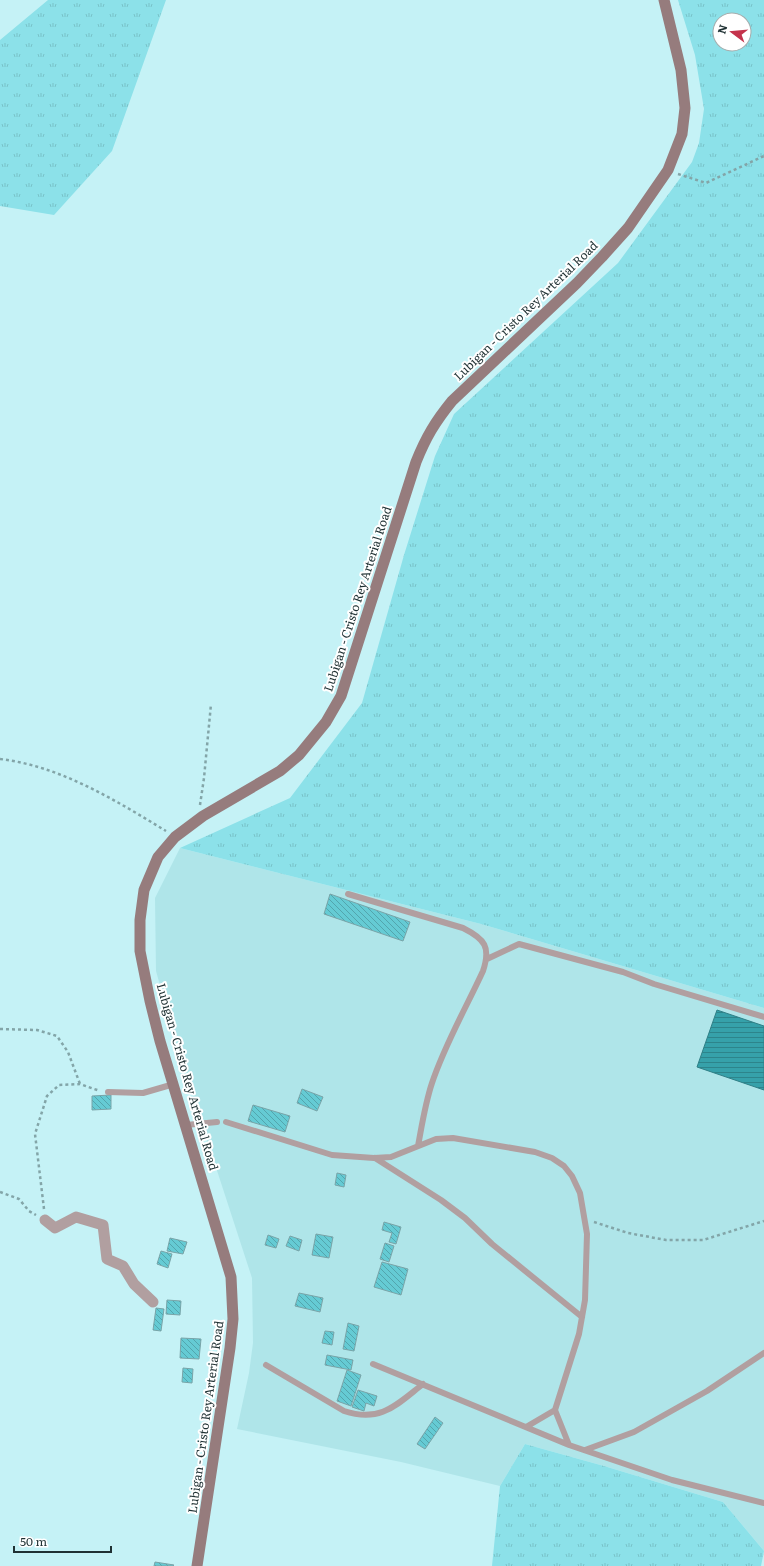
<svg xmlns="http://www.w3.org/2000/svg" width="764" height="1566" font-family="Literata,serif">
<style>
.built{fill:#afe5e9}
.grass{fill:url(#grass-tufts);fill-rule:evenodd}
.water{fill:url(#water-rules);stroke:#2f7f86}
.building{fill:url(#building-back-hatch);stroke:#79a4a8}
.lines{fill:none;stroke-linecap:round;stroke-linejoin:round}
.path{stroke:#83a5a8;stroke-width:2.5;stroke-dasharray:3 3;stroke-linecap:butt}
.service{stroke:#b19fa0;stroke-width:6}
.minor{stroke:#b19fa0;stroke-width:11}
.secondary{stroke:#967c7d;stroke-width:11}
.labels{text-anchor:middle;stroke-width:4;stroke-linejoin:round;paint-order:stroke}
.street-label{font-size:12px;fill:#1f3133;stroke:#fff}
</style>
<defs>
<pattern id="grass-tufts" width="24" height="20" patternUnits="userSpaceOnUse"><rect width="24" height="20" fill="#8ce1e9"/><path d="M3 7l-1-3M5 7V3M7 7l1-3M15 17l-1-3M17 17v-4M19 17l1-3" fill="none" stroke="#78c2c8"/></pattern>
<pattern id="water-rules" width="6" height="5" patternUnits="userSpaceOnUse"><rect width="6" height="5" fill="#36a1aa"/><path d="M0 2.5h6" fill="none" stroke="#2d848b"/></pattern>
<pattern id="building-back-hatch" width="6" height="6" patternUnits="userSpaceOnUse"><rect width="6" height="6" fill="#65cbd4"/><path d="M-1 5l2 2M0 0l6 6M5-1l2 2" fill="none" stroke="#53a5ad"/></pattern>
</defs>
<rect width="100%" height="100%" fill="#c5f2f6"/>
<path class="built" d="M180,848L481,924L764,1008V1551L723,1502L604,1466L525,1444L500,1486L401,1462L237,1429L249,1373L253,1343L252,1278L181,1060L156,971L155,898Z"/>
<path class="grass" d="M48,0H166L112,151L54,215L0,206V40Z
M678,0H764V1008L481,924L180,848L290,798L362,703L404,555L435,456L454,414L618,263L692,162L699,143L704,109L695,55ZM720,20H744V44H720Z
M525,1444L604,1466L723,1502L764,1551L761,1566H492L500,1486Z"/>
<path class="water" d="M717,1010L764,1026V1090L697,1067Z"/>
<path class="building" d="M330,894L410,922L403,941L324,914Z
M302,1089L323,1097L317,1111L297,1103Z
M111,1095V1109L92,1110V1096Z
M253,1105L290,1116L285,1132L248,1121Z
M337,1173L346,1175L344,1187L335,1185Z
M384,1222L401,1227L396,1244L389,1242L392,1233L382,1230Z
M316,1234L333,1237L329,1258L312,1255Z
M268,1235L279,1239L276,1248L265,1245Z
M290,1236L302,1240L299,1251L286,1246Z
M170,1238L187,1242L183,1254L167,1251Z
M385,1243L394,1246L389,1262L380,1259Z
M161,1251L172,1254L168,1268L157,1264Z
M382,1262L408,1269L401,1295L374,1287Z
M299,1293L323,1298L320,1312L295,1306Z
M167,1300L181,1301L180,1315L166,1314Z
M156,1308L164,1309L161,1331L153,1330Z
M348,1323L359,1326L354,1351L343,1349Z
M325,1331L334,1332L332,1345L322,1343Z
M181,1338L201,1339L199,1359L180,1358Z
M327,1355L353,1360L351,1370L325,1365Z
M183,1368L193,1369L192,1383L182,1382Z
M347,1370L361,1375L351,1406L337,1401Z
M358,1390L377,1396L374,1406L366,1403L364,1411L352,1407Z
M435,1417L443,1423L425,1449L417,1444Z
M155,1562L174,1565L173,1566H154Z"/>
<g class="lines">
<path class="path" d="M678,174L706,183L764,156
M0,759C60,766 115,800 166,831
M200,805L204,778L211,704
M0,1029L37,1030L57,1036L68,1052L80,1084
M0,1192L19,1199L29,1211L36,1215
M44,1209L35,1134L47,1096L59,1085L80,1084L100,1091
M594,1222L628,1233L666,1240H703L764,1221"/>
<path class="service" d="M348,894L463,928C485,939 491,947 483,971C466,1008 445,1044 432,1083C425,1104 422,1125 418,1146
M487,959L519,944L623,972L654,984L764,1017
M108,1092L143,1093L174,1084
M226,1122L332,1155L374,1158L391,1157L436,1139L453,1138L535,1152L552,1158L564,1166L572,1176L580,1193L587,1234L585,1300L579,1334L555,1410L569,1445
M186,1125L217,1122
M375,1158L441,1200L465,1218L492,1244L582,1317
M373,1364L569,1445L672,1480L764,1503
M266,1365L344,1411C381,1423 396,1405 423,1384
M526,1427L555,1410
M585,1450L634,1432L707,1391L764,1353"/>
<path class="minor" d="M45,1220L55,1228L76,1217L103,1225L107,1259L123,1266L134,1284L153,1302"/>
<path class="secondary" d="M197,1566L230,1348L233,1319L231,1277L160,1041L150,1001L140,951V920L144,890L158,857L175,837L203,816L280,771L299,755L326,722L341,696L416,462C426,437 435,422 452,401L577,283L602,257L628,228L668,170L682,134L685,108L681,70L664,0"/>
</g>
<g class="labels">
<g class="street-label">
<text transform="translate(526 311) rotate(-44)" y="4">Lubigan - Cristo Rey Arterial Road</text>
<text transform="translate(358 599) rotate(-72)" y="4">Lubigan - Cristo Rey Arterial Road</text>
<text transform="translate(187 1077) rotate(74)" y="4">Lubigan - Cristo Rey Arterial Road</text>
<text transform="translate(206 1417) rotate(-82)" y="4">Lubigan - Cristo Rey Arterial Road</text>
</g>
</g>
<g transform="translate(732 32) rotate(286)"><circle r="19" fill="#ffffff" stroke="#a5adad"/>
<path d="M0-3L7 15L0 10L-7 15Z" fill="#c4334c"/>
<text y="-6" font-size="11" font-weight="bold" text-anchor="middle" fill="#1f3133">N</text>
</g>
<path d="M14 1546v6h97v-6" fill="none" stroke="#1f3133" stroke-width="2"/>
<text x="20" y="1546" font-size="12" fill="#1f3133" stroke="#ffffff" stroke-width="3" paint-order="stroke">50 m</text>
</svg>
